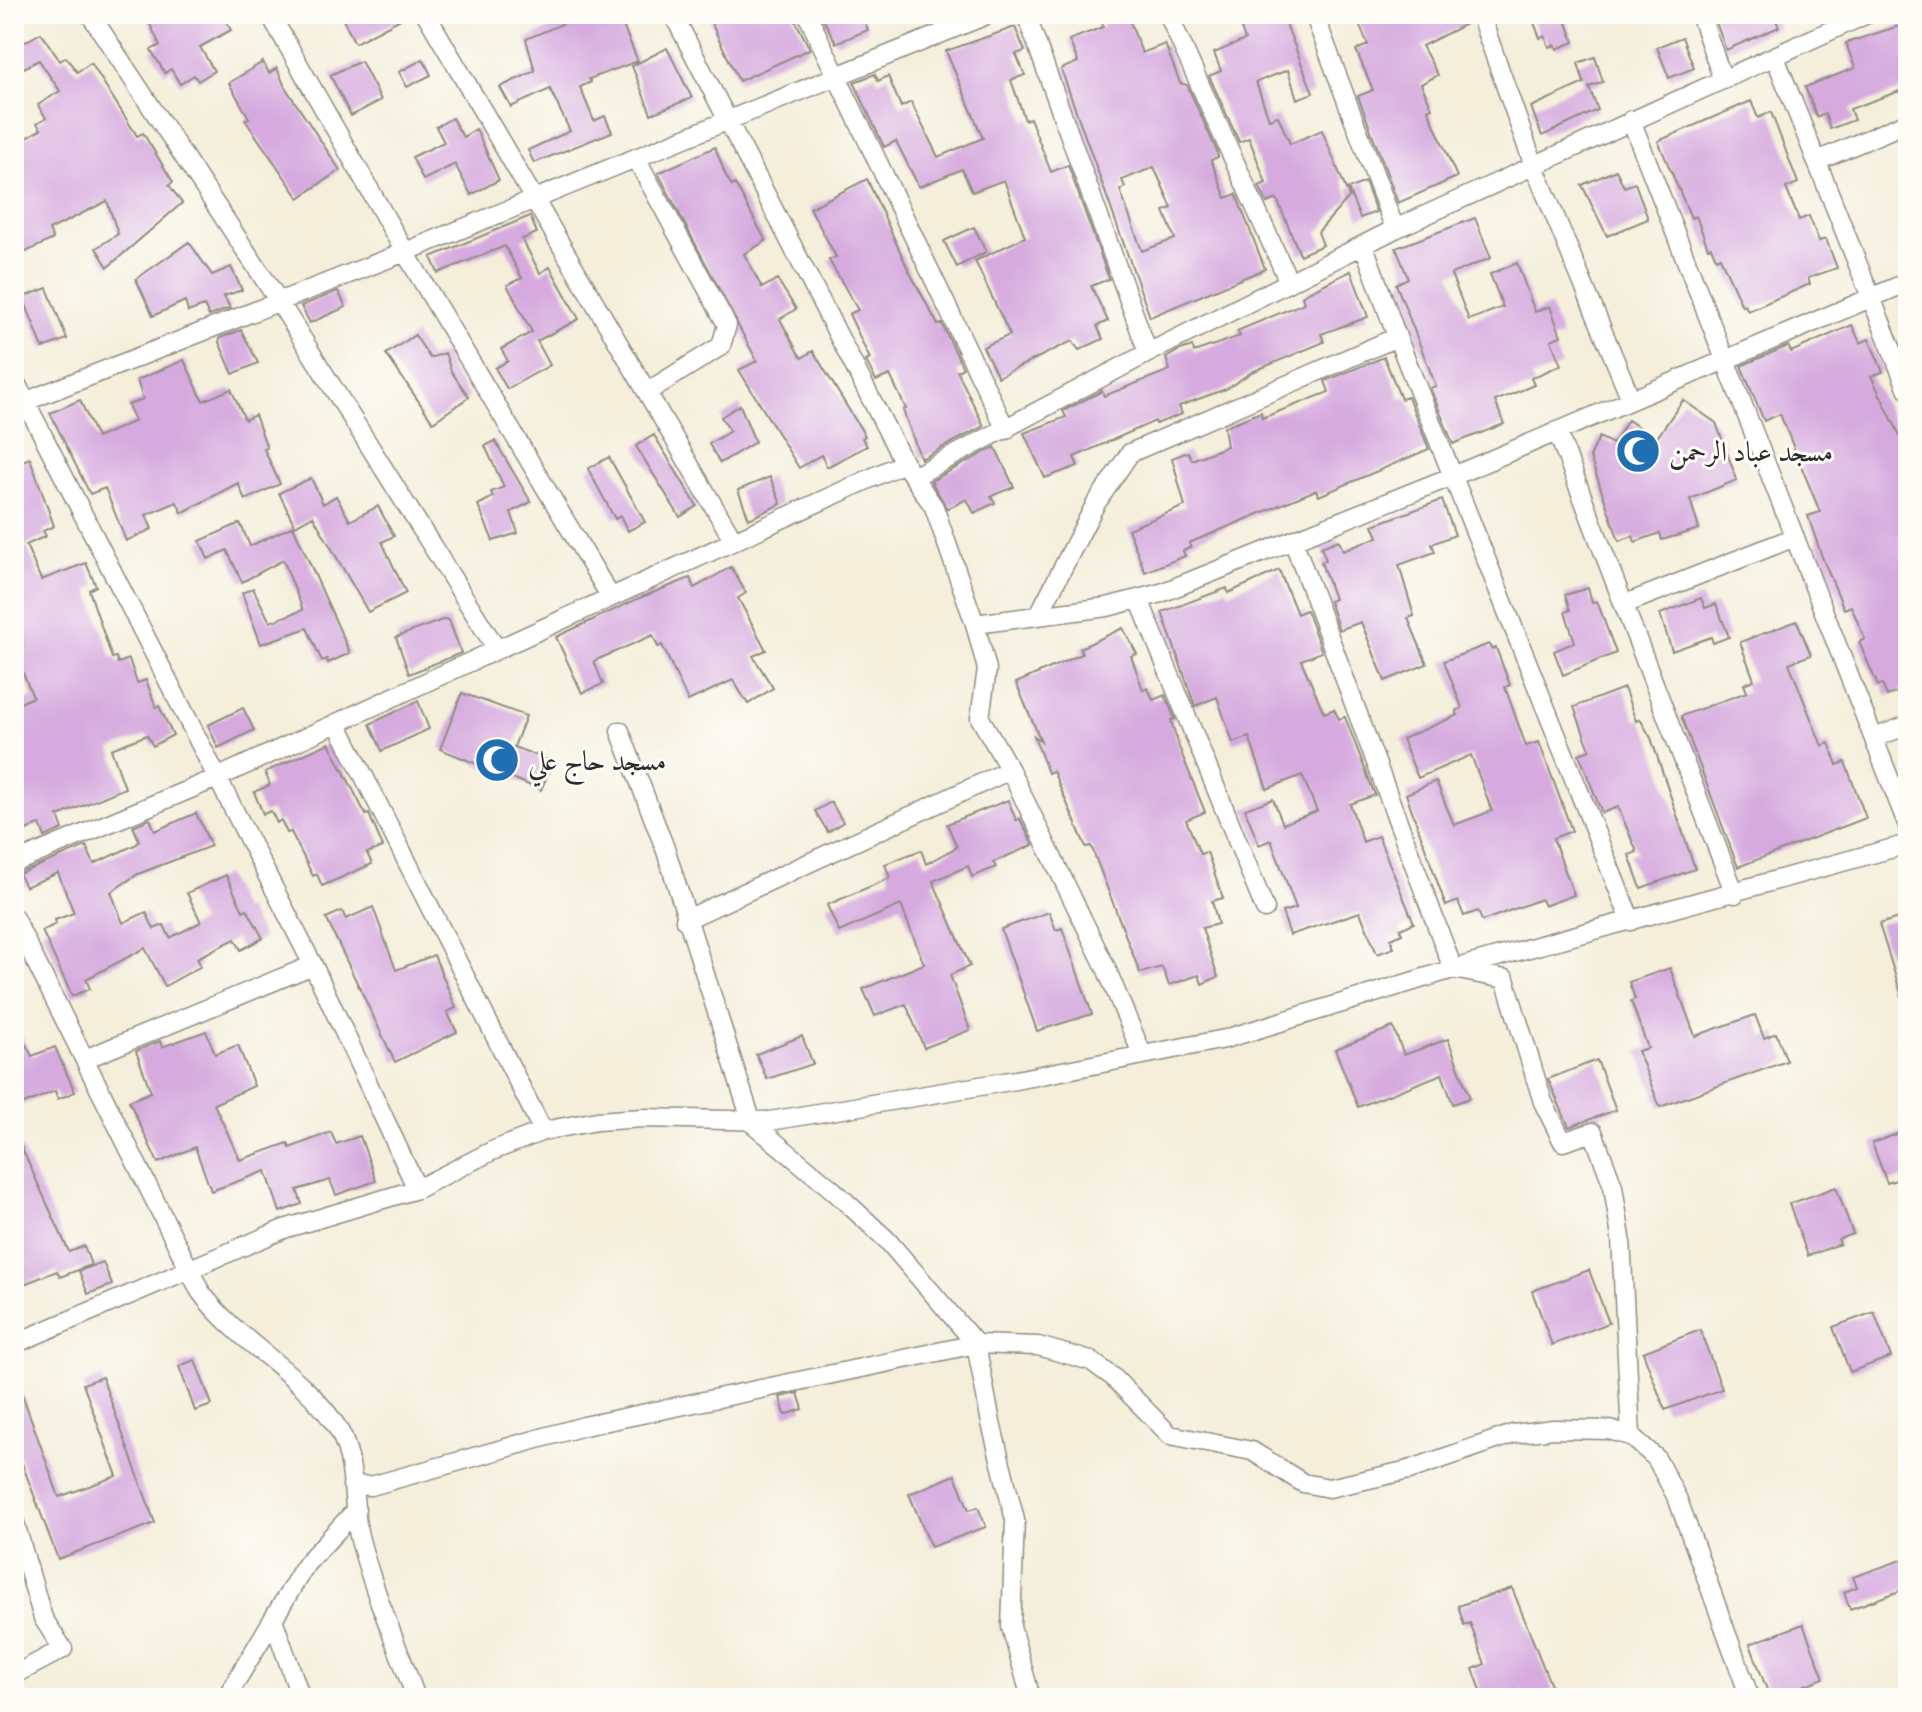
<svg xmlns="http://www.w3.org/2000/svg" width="1922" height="1712" font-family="'IM FELL Great Primer',Amiri,serif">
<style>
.building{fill:#d6aadf;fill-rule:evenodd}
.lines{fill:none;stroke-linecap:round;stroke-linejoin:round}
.minor-casing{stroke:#908c82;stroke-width:21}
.minor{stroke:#fff;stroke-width:18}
.labels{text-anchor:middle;stroke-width:6;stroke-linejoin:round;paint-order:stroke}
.poi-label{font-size:28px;fill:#2b2b2b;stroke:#fdfcf7;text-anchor:start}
</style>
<rect width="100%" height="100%" fill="#fdfcf7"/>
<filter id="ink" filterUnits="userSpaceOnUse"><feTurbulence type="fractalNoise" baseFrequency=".0125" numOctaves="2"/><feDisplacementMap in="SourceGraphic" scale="16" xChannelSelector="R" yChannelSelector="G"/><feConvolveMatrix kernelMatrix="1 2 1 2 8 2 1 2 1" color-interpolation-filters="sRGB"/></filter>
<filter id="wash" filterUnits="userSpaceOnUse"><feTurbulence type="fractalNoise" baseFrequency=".006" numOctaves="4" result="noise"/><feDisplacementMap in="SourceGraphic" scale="32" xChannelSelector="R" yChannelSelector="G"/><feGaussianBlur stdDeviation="1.8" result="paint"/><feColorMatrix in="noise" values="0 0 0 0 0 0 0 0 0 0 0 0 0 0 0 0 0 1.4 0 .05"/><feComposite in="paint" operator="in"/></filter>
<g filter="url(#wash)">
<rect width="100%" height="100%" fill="#f4eeda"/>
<g id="blocks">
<path class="building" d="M145,14H223L231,30L200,47L214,71L198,81L194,75L180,84L171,69L165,73L151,50L160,45Z
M340,14H410L355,43Z
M557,14H618L638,61L589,79L591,82L580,87L594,121L605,116L612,132L534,163L528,150L570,131L550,89L511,107L500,87L535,71L526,39L562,24Z
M707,14H792L810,49L739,81Z
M830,14H862L868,30L836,43L822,17Z
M1101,14H1127L1142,53L1165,44L1180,83L1187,85L1217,151L1218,157L1211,160L1226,198L1236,194L1265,269L1150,317L1061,69L1078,62L1069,40L1103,27ZM1154,167L1172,208L1164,211L1175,239L1142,251L1120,190L1125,187L1122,180Z
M1236,14H1282L1313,93L1297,99L1288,70L1256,82L1269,119L1278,116L1290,144L1322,130L1349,197L1318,232L1323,245L1300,255L1277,199L1267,203L1259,186L1266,183L1249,138L1239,142L1209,76L1221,71L1214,53L1245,40Z
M1369,14H1385L1388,23L1411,14H1468L1470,22L1422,46L1438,75L1421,84L1432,108L1428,110L1457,177L1398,203L1358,96L1373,90L1356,50L1368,45L1357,19Z
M1549,14H1564L1574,42L1557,49L1555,45L1549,47L1545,36L1540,38L1533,20Z
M1713,14H1773L1779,27L1726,50Z
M1908,23V88L1850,109L1854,120L1830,129L1825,114L1817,117L1805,87L1855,68L1846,43Z
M1015,27L1025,51L1016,54L1025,75L1011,80L1025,120L1030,118L1051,172L1068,165L1109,279L1091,286L1108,321L1097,326L1103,339L1079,350L1072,341L998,377L983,347L1010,335L975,261L1025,237L1004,180L972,192L962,169L919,187L896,141L884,147L854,82L875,74L878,81L888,76L901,107L911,102L938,157L983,138L946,51Z
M41,33L60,61L66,57L77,72L91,63L137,136L143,133L173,182L169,185L182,203L108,267L96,248L118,234L107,201L49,230L53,239L24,253L14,231V145L41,129L37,123L46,118L38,105L60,91L39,60L14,73V48Z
M1682,37L1694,68L1669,78L1657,47Z
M667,48L692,98L651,114L632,66Z
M1595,57L1603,82L1589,87L1598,110L1542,136L1531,107L1584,83L1578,63Z
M423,59L431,75L407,87L399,72Z
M361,61L381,100L351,116L330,75Z
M263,62L269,73L277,68L285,87L340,170L299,198L245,120L249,118L229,83Z
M1751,101L1758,118L1771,112L1798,183L1786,188L1799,220L1809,216L1819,241L1826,239L1837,268L1808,278L1810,284L1748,311L1745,305L1742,306L1720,257L1716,259L1711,247L1708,248L1696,216L1691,218L1658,141Z
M452,118L463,137L476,129L499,180L471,195L455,164L423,180L412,157L444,142L436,127Z
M715,147L726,176L732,186L735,184L766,241L744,254L762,288L777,279L796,309L780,319L797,351L802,358L813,351L865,436L862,438L867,446L827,467L821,455L799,468L739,370L757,361L658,173Z
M1616,170L1624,187L1635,183L1648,219L1607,236L1582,185Z
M867,179L908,269L938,325L942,324L963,368L957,371L984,426L921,459L903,410L906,409L890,375L876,381L866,361L870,359L849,314L858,310L829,260L836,257L810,208Z
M1365,182L1376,212L1360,218L1348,189Z
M530,216L537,233L522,239L540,273L550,267L579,319L537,341L550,365L507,389L495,368L508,361L501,349L532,332L507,285L522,278L505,246L438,273L431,257Z
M1475,218L1491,258L1451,274L1469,320L1503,307L1490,274L1517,263L1535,312L1550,306L1561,336L1551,340L1561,365L1531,378L1534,385L1495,401L1504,424L1453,444L1430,388L1436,386L1396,284L1408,278L1396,248Z
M974,227L986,252L957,267L944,241Z
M189,242L212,275L231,267L242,290L224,296L230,308L209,316L204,306L188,312L185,301L153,316L136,279Z
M1351,271L1368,317L1321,334L1324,342L1252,372L1226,389L1179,406L1182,414L1156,424L1155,421L1074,457L1078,466L1045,478L1024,433L1066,417L1063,411L1102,391L1104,396L1170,370L1166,358L1178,351L1192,346L1194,352L1240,336L1237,331L1304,303L1302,297L1306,293Z
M47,288L67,339L43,348L23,297Z
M338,291L346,307L310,323L301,306Z
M1852,325L1860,343L1869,339L1883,372L1871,376L1903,442L1908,440V688L1887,696L1882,684L1878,686L1859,642L1865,639L1851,606L1844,609L1822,557L1808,516L1820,512L1780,414L1764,421L1741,366L1788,346L1791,352Z
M241,330L258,363L233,374L219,342L220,338Z
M415,335L430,358L445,353L451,371L469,397L433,422L386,354Z
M1384,357L1401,399L1408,397L1429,449L1319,496L1316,490L1189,543L1191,547L1183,551L1185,556L1145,572L1128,529L1185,506L1172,458L1188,452L1192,460L1227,446L1224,427L1261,412L1262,418L1329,392L1325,381Z
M184,360L203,401L231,389L245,420L255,415L267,448L264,449L280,484L245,500L238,483L182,513L177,502L146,515L152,529L126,541L105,488L90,494L50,413L80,400L97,438L135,421L128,405L143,399L137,380Z
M1683,400L1716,423L1737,480L1690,499L1699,529L1662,540L1660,533L1635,542L1633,536L1619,541L1590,457L1599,437L1613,444L1628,420L1656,439Z
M740,405L755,442L720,463L709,444L730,431L721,417Z
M654,435L697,506L680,517L636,446Z
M495,441L531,502L511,512L518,533L493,541L478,505L493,497L491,492L504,487L485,446Z
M995,447L1014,487L991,496L995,503L974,513L967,499L947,509L931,481Z
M609,457L645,522L628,531L620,516L615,519L588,469Z
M30,458L54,526L43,531L46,536L26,545L41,580L86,563L96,586L89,590L112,658L116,657L118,663L129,659L137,683L146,680L156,707L159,706L173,735L153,746L147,735L111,749L125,788L58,816L63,829L45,837L40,824L14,835V706L33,697L15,654L22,651L20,646L23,644L14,624V464Z
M770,477L781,504L749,519L738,490Z
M311,478L323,504L336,496L350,521L378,506L394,536L382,542L406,593L368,612L313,516L295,526L279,493Z
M1442,500L1455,535L1432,544L1435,552L1399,565L1414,616L1408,618L1427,664L1385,681L1361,622L1339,630L1329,601L1334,599L1321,562L1326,560L1321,547L1339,540L1343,551L1378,537L1373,525Z
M240,523L250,546L293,526L350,653L328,663L327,659L322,661L307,628L261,644L242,593L253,588L270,622L303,610L283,560L242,582L227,550L208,559L200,541Z
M731,567L746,593L738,598L766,650L753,656L773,688L748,704L733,680L688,701L662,645L658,647L653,635L594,661L603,684L582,693L556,637L637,599L690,578L694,588Z
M1279,570L1297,614L1306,610L1322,652L1301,660L1324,713L1334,709L1339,719L1345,717L1375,795L1350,804L1363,842L1378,836L1414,923L1400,929L1402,934L1391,939L1394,948L1377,954L1360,912L1290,935L1282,912L1296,908L1271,840L1259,845L1245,809L1273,799L1283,824L1317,811L1302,775L1267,789L1249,737L1233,743L1217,697L1195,706L1162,612L1227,588L1228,593Z
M1588,588L1592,603L1597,601L1616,653L1563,675L1554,651L1575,642L1565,612L1570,610L1565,595Z
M1701,598L1705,608L1716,604L1729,637L1713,643L1711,637L1672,651L1660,614Z
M445,619L449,620L461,653L409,674L396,637Z
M1797,621L1811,655L1789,663L1822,746L1829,743L1837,765L1845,762L1866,818L1738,867L1681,716L1747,692L1744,684L1754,680L1740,642Z
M1123,628L1137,654L1131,656L1143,690L1148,688L1153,700L1165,695L1175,719L1171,720L1179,747L1205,812L1186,820L1200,854L1207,852L1223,898L1212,901L1218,924L1202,928L1218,977L1202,984L1199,975L1169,985L1162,967L1140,973L1091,846L1086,847L1053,771L1048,773L1034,736L1041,741L1016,683L1082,654L1080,648Z
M1489,644L1491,649L1496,648L1510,685L1505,687L1526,746L1539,742L1572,831L1553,838L1574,895L1544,906L1541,899L1482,921L1478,911L1464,916L1458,901L1446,906L1406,794L1436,781L1454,825L1492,811L1471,755L1418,778L1402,739L1458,715L1456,711L1462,708L1444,661Z
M1624,688L1636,721L1640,719L1651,738L1695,869L1641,888L1629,855L1637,852L1618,807L1602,813L1579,754L1590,750L1574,707Z
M462,693L526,716L514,747L553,762L541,790L440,749Z
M418,701L429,729L382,751L370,724Z
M243,708L254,730L218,748L208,725Z
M329,743L366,815L369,814L383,847L367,853L372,864L322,886L317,874L313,876L291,832L287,833L281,820L277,823L271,811L263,814L254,792L270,785L265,772Z
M1008,800L1016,820L1020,819L1033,845L993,862L996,867L972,877L968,866L933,881L970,966L950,975L970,1030L924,1048L906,1004L875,1016L863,989L924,964L901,905L839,932L827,905L890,878L885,864L921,850L926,864L957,847L947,824Z
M831,802L843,822L828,832L815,811Z
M196,813L211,846L138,874L111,892L123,923L146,912L154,929L164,925L170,938L201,922L187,893L226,875L243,911L247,909L263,938L241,950L235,939L197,958L201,966L165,986L145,948L86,979L90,989L72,996L42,931L56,924L55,920L74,913L58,873L25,887L19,874L86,846L94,864L137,844L139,840L133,826L150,819L155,831Z
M373,907L396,970L434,955L456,1008L447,1012L457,1032L395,1062L326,918L342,911L346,919Z
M1049,912L1056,930L1062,928L1092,1014L1037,1031L1001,929Z
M1908,915V1002L1904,1003L1879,924Z
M1670,968L1695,1036L1755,1015L1764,1038L1776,1033L1787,1061L1660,1107L1638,1051L1648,1048L1631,1001L1635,999L1629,982Z
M14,1022L32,1056L55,1047L75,1092L58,1099L55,1091L14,1108Z
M1393,1027L1404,1055L1448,1039L1470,1098L1453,1104L1442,1074L1358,1107L1335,1049Z
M206,1031L215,1054L238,1045L254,1086L214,1104L240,1160L288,1143L290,1148L331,1132L336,1144L360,1136L376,1181L336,1195L330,1180L297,1190L302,1204L280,1212L266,1171L211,1191L195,1147L158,1163L129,1101L151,1092L136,1051L160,1041L162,1047Z
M802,1036L813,1064L767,1079L756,1054Z
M1597,1060L1616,1110L1569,1127L1548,1079Z
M1908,1130V1176L1887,1183L1872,1143Z
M14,1131L69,1252L84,1246L91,1265L60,1277L57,1271L14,1288Z
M1836,1187L1853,1234L1838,1239L1840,1244L1808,1256L1789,1204Z
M103,1262L112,1285L88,1294L79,1271Z
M1589,1270L1609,1323L1552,1345L1532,1291Z
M1874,1312L1891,1357L1850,1372L1833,1327Z
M1700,1330L1722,1389L1665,1410L1643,1352Z
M195,1360L212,1405L195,1411L179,1366Z
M16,1377L59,1497L117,1476L83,1384L102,1377L155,1523L58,1559L14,1442Z
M798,1393L803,1409L785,1415L780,1397Z
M955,1475L969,1510L978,1507L986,1527L931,1547L909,1494Z
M1904,1559L1908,1588L1850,1609L1844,1592L1857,1587L1853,1577Z
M1512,1588L1553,1691L1534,1698H1518L1515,1690L1484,1698L1473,1669L1485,1664L1470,1623L1464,1625L1458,1606Z
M1803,1624L1824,1678L1770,1698L1750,1644Z"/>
</g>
</g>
<g filter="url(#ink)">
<use href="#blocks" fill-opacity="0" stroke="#908c82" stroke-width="2"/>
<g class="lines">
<g class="minor-casing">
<path id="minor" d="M90,14L278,300L496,648
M270,14L405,252L610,596
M426,14L734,541
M673,14L904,463L934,507L975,624L987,669L980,718L1010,770L1106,968L1142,1054
M807,14L1006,430
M1026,14L1148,353
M1168,14L1289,282
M1314,14L1395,229
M1480,14L1534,166L1631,399
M1700,14L1723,80
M1775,57L1908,390
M1631,120L1908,826
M636,158L727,325L721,346L647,392
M1817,161L1908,122
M1364,246L1397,337L1631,921
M14,379L313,965L417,1189
M14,406L405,252L989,14
M1557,431L1735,894
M915,476L1148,353L1395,229L1867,14
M1293,540L1453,969L1505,979L1543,1102L1563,1142L1593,1132L1613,1186L1621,1238L1631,1436
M1139,599L1265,909
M1625,604L1795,537
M1038,616L1095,505L1130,453L1397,337
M975,624L1107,607L1161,593L1453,476L1908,282
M337,723L543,1131
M620,731L666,851L752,1123L833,1190L887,1240L976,1344L991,1423L1015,1520L1011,1627L1031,1698
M1874,738L1908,725
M14,863L219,777L904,463
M14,918L200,1291C237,1342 299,1371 335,1424C357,1456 351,1500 359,1536C373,1591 397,1645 416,1698
M685,920L1010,770
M85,1059L313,965
M14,1344L284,1229L417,1189L492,1151L543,1131L597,1121L643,1118L770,1121L1016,1080L1225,1039L1453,969L1908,844
M352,1485L371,1486L584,1426L976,1344L1038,1346L1091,1361L1113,1377L1170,1435L1252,1451L1303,1483L1329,1488L1409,1470L1513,1434L1553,1429L1609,1430L1631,1436L1656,1458L1678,1500L1750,1698
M14,1520L43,1618L63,1649L14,1675
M273,1619L301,1698
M226,1698L306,1564L356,1510"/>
</g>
<use href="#minor" class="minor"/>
</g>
</g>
<defs>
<g id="mosque-disc" transform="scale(2.3)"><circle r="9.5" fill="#1f6fb2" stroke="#fdfcf7"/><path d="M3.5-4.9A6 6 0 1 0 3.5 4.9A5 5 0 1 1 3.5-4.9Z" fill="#fff"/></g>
</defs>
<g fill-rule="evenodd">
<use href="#mosque-disc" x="1638" y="451"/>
<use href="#mosque-disc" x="497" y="760"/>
</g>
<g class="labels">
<g class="poi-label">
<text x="1669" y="461">مسجد عباد الرحمن</text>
<text x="528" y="770">مسجد حاج علي</text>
</g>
</g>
<rect width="1922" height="1712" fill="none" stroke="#fdfcf7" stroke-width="48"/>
</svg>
